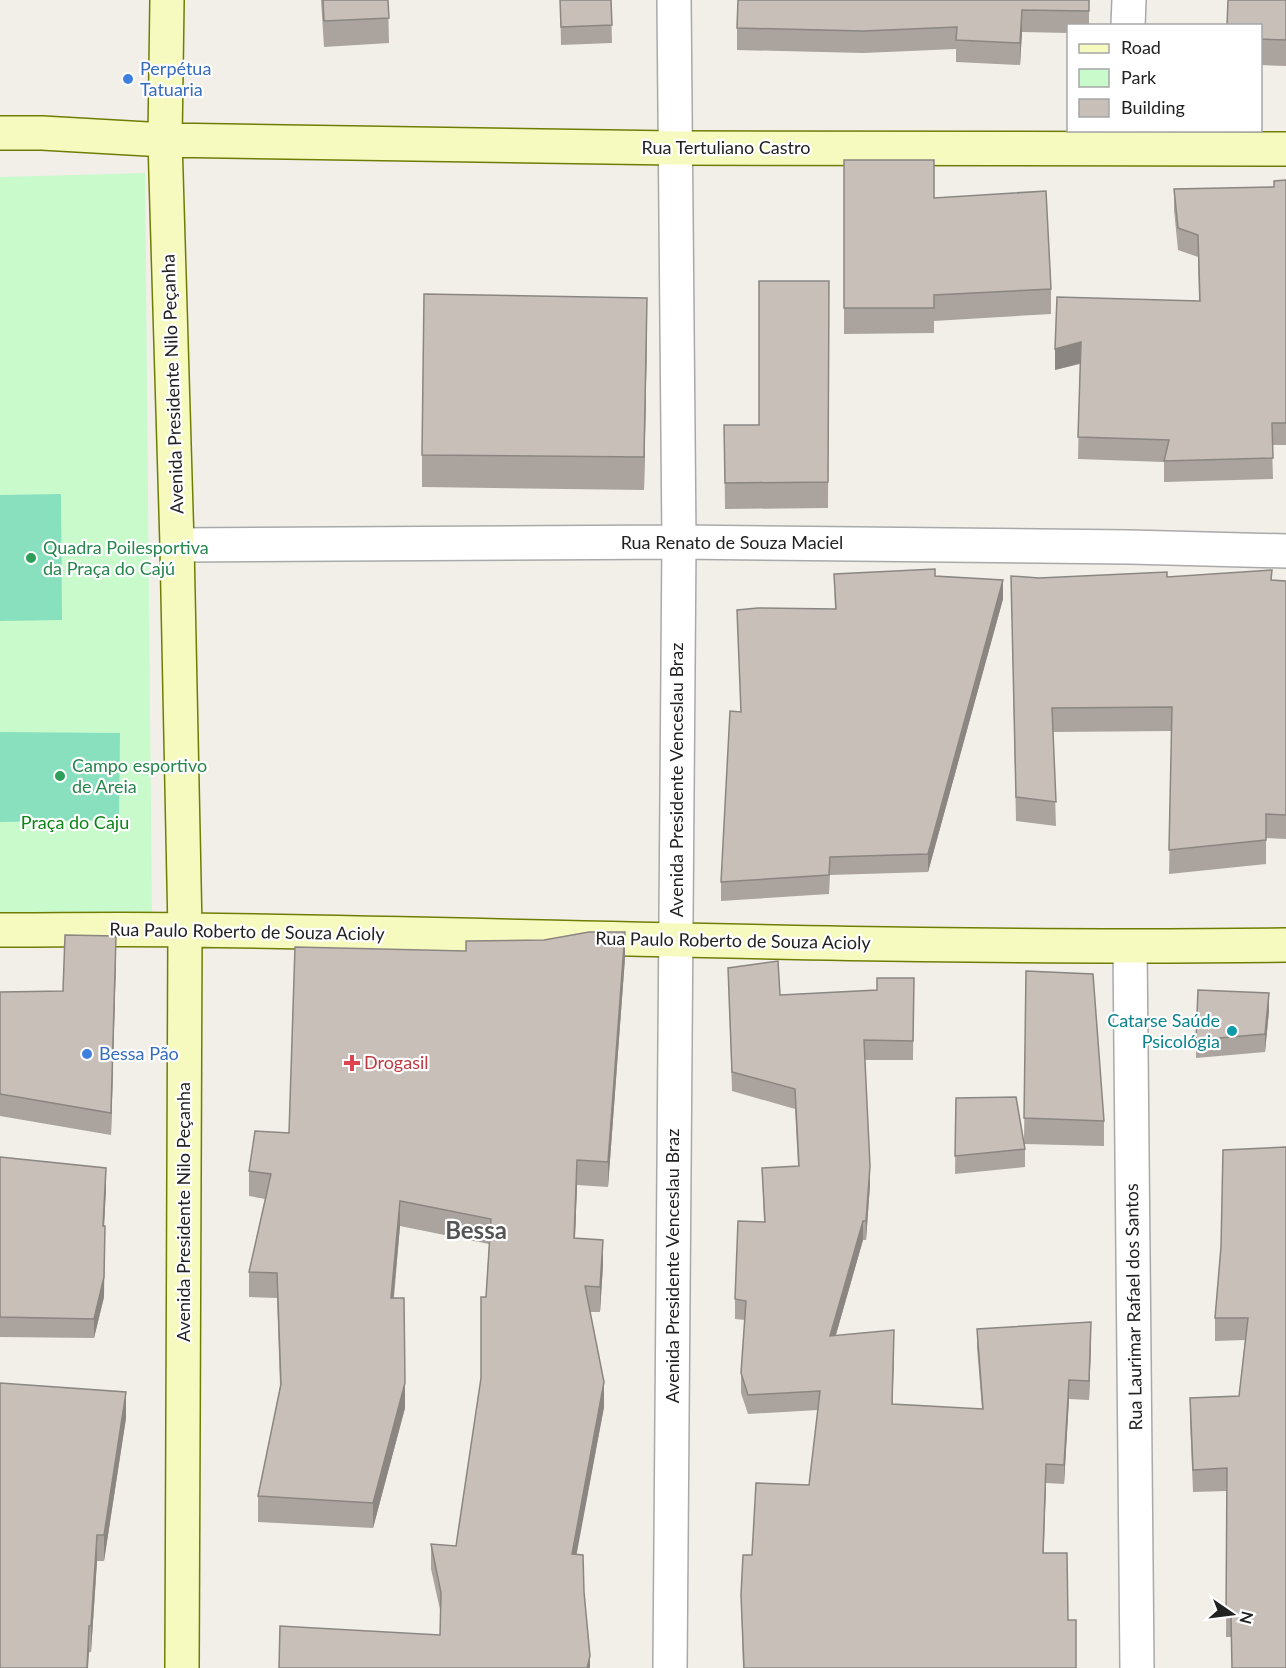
<svg xmlns="http://www.w3.org/2000/svg" width="1286" height="1668" font-family="Lato,sans-serif">
<style>
.park{fill:#c8facc}
.pitch{fill:#88e0be}
.lines{fill:none;stroke-linecap:round;stroke-linejoin:round}
.street-casing{stroke:#a9a9a9;stroke-width:36}
.secondary-casing{stroke:#707d05;stroke-width:36}
.street{stroke:#fff;stroke-width:33}
.secondary{stroke:#f7fabf;stroke-width:33}
.wall{fill:#aba49e}
.shaded-wall{fill:#8b8681}
.building{fill:#c7bfb8;stroke:#8b8681;stroke-width:1.5}
.shop-dot{fill:#3f7fe0;stroke:#fff;stroke-width:2}
.leisure-dot{fill:#2e9e5b;stroke:#fff;stroke-width:2}
.culture-dot{fill:#0f9aa8;stroke:#fff;stroke-width:2}
.health-dot{fill:#e0444e;stroke:#fff;stroke-width:2}
.labels{text-anchor:middle;stroke-width:4.5;stroke-linejoin:round;paint-order:stroke}
.shop-label{font-size:18px;fill:#366cbe;stroke:#fff;text-anchor:start}
.street-label{font-size:18px;fill:#222;stroke:#fff}
.leisure-label{font-size:18px;fill:#27864d;stroke:#fff;text-anchor:start}
.park-label{font-size:18px;fill:#0c8416;stroke:#fff}
.culture-label{font-size:18px;fill:#0d838f;stroke:#fff;text-anchor:end}
.health-label{font-size:18px;fill:#be3a42;stroke:#fff;text-anchor:start}
.district-label{font-size:24px;font-weight:bold;fill:#555;stroke:#fff}
</style>
<rect width="100%" height="100%" fill="#f2efe9"/>
<path class="park" d="M145,173L152,919L0,917V177Z"/>
<path class="pitch" d="M61,494L62,620L0,621V495Z
M0,732L120,733L119,820L0,822Z"/>
<g class="lines">
<g class="street-casing">
<path id="street" d="M1128,26L1129,0
M177,545L679,542L1130,547L1286,551
M1130,947L1137,1668
M670,1668L679,542L674,0"/>
</g>
<g class="secondary-casing">
<path id="secondary" d="M167,0L165,140L177,545L185,930L182,1668
M0,133H42L165,140L674,148L1286,149
M0,930C62,930 125,929 187,930C554,935 920,950 1286,945"/>
</g>
<use href="#street" class="street"/>
<use href="#secondary" class="secondary"/>
</g>
<path class="wall" d="M321,0H388L389,43L324,47Z
M560,0H611L612,43L561,45Z
M1089,0V26H1068V33L1022,32L1020,65L956,62V49L863,53L737,50V28Z
M1286,0V66L1260,65V26Z
M844,160L934,198L1051,289V314L934,321V333L844,334Z
M1286,180V445H1272L1273,479L1164,482V462L1078,459L1080,364L1055,370L1199,301L1198,257L1178,250L1174,210V189L1274,187Z
M829,281L828,508L725,509L724,425H759Z
M647,330L644,490L422,487V455Z
M834,574L935,576L1003,599L928,872L830,875L829,894L721,901V882L741,712L737,610L835,609Z
M1011,576L1039,578L1167,577L1286,581V839L1266,838V864L1169,874L1172,731L1053,732L1056,826L1016,821Z
M116,957L111,1135L0,1116V992L63,991Z
M625,958L608,1187L577,1185L575,1238L603,1265L600,1312H590L604,1407L576,1554L584,1592L590,1668L440,1635L441,1614L431,1569V1544L456,1546L481,1379L489,1244L400,1226L394,1298L405,1408L373,1528L258,1522V1496L280,1387L277,1298L249,1297V1272L265,1199L249,1196V1171L289,1133Z
M728,968L780,995L877,990L914,978L913,1060H865L870,1185L866,1240H863L836,1335L894,1350L892,1404L982,1409L977,1348V1329L1091,1341L1089,1400L1069,1399L1064,1484L1046,1483L1043,1553L1068,1620L1076,1668H743L741,1595L752,1555L809,1485L818,1410L748,1414L741,1393V1373L745,1320L735,1319V1299L764,1222L762,1168L798,1166L795,1109L732,1091Z
M1026,971L1104,1121V1146L1024,1144Z
M1269,1011L1265,1052L1196,1058V1040Z
M956,1098L1025,1149V1167L955,1174Z
M1286,1147L1231,1637H1226L1227,1491L1193,1492L1190,1420V1398L1239,1396L1245,1340L1215,1341V1318Z
M0,1157L106,1188L104,1226V1297L94,1338L0,1337Z
M126,1418L104,1561H97L91,1652L0,1668Z"/>
<path class="shaded-wall" d="M1022,10V32L1020,65V43Z
M647,298V330L644,490V457Z
M1081,342V363L1055,370V349Z
M1003,580V599L928,872V854Z
M625,932V958L608,1187V1162Z
M116,936V957L111,1135V1113Z
M1269,993V1011L1265,1052V1034Z
M577,1160V1185L574,1263V1238Z
M870,1166V1185L866,1240V1221Z
M106,1168V1188L103,1246V1226Z
M400,1201V1226L391,1323V1298Z
M863,1221V1240L830,1355V1336Z
M105,1226L104,1297L94,1338V1319Z
M603,1240V1265L600,1312V1287Z
M1091,1322V1341L1089,1400V1381Z
M894,1330V1350L892,1423V1404Z
M1069,1380V1399L1064,1484V1465Z
M604,1382V1407L572,1579V1554Z
M405,1383V1408L373,1528V1503Z
M126,1392V1418L104,1561V1535Z
M1046,1464V1483L1043,1573V1553Z
M97,1535V1561L91,1652V1626Z
M89,1626V1652L88,1668H87Z
M590,1656V1668H587Z"/>
<path class="building" d="M323,0H388L389,18L324,21Z
M560,0H611L612,25L561,27Z
M738,0H1089V11L1022,10L1020,43L956,40L957,27L863,31L737,28Z
M1228,0H1286V40L1260,39V26H1227Z
M844,160H934V198L1046,191L1051,289L934,295V308H844Z
M1286,180V423H1272L1273,458L1164,461L1169,440L1078,437L1081,342L1055,349L1057,297L1200,301L1198,235L1178,228L1174,189L1274,187V181Z
M759,281H829L828,482L725,483L724,425H759Z
M424,294L647,298L644,457L422,455Z
M935,569V576L1003,580L928,854L830,857L829,875L721,882L730,711L741,712L737,610L758,608L836,609L834,574Z
M1272,570L1271,580L1286,581V815L1266,814V840L1169,850L1172,707L1052,708L1056,802L1016,797L1011,576L1039,578L1167,572V577Z
M589,932H625L608,1162L577,1160L574,1238L603,1240L600,1287L585,1286L604,1382L572,1554L583,1555L584,1592L590,1656L587,1668H279L280,1626L440,1635L441,1593L431,1544L456,1546L481,1378V1297H486L491,1219L400,1201L391,1298H404L405,1383L373,1503L258,1496L281,1384L277,1273L249,1272L271,1174L249,1171L255,1131L289,1133L295,947L466,951V941L544,940Z
M65,935L116,936L111,1113L0,1094V992L63,991Z
M778,961L780,995L877,990V978H914L913,1041L864,1040L870,1166L866,1221H863L830,1336L894,1330L892,1404L983,1409L977,1329L1091,1322L1089,1381L1069,1380L1064,1465L1046,1464L1043,1553H1067L1068,1620H1076V1668H744L741,1595L743,1555H752L756,1483L809,1485L820,1391L748,1395L741,1373L746,1301L735,1299L738,1221L765,1222L762,1168L799,1166L795,1089L732,1072L728,968Z
M1026,971L1093,974L1104,1121L1024,1118Z
M1198,990L1269,993L1265,1034L1196,1040Z
M1016,1097L1025,1149L955,1156L956,1098Z
M1286,1147V1668H1232L1231,1615H1226L1227,1468L1193,1470L1190,1398L1239,1396L1248,1318H1215L1221,1247L1223,1150Z
M0,1157L106,1168L103,1226H105L104,1277L94,1319L0,1317Z
M0,1383L126,1392L104,1535H97L91,1626H89L87,1668H0Z"/>
<g class="shop-dot">
<circle cx="128" cy="79" r="6"/>
<circle cx="87" cy="1054" r="6"/>
</g>
<g class="leisure-dot">
<circle cx="31" cy="558" r="6"/>
<circle cx="60" cy="776" r="6"/>
</g>
<circle class="culture-dot" cx="1232" cy="1031" r="6"/>
<path class="health-dot" d="M349 1054h6v6h6v6h-6v6h-6v-6h-6v-6h6z"/>
<g class="labels">
<g class="shop-label">
<text x="140" y="75">Perpétua<tspan x="140" dy="21">Tatuaria</tspan></text>
<text x="99" y="1060">Bessa Pão</text>
</g>
<g class="street-label">
<text x="726" y="154">Rua Tertuliano Castro</text>
<text transform="translate(173 384) rotate(-92)" y="6">Avenida Presidente Nilo Peçanha</text>
<text x="732" y="549">Rua Renato de Souza Maciel</text>
<text transform="translate(677 780) rotate(-90)" y="6">Avenida Presidente Venceslau Braz</text>
<text transform="translate(247 932) rotate(1)" y="6">Rua Paulo Roberto de Souza Acioly</text>
<text transform="translate(733 941) rotate(1)" y="6">Rua Paulo Roberto de Souza Acioly</text>
<text transform="translate(184 1212) rotate(-90)" y="6">Avenida Presidente Nilo Peçanha</text>
<text transform="translate(673 1266) rotate(-90)" y="6">Avenida Presidente Venceslau Braz</text>
<text transform="translate(1134 1307) rotate(-91)" y="6">Rua Laurimar Rafael dos Santos</text>
</g>
<g class="leisure-label">
<text x="43" y="554">Quadra Poilesportiva<tspan x="43" dy="21">da Praça do Cajú</tspan></text>
<text x="72" y="772">Campo esportivo<tspan x="72" dy="21">de Areia</tspan></text>
</g>
<g class="park-label">
<text x="75" y="829">Praça do Caju</text>
</g>
<g class="culture-label">
<text x="1220" y="1027">Catarse Saúde<tspan x="1220" dy="21">Psicológia</tspan></text>
</g>
<g class="health-label">
<text x="364" y="1069">Drogasil</text>
</g>
<g class="district-label">
<text x="476" y="1239">Bessa</text>
</g>
</g>
<rect x="1067" y="24" width="195" height="108" fill="#ffffff" stroke="#a7a7a7" stroke-width="1.5"/>
<rect x="1079" y="44" width="30" height="9" fill="#f7fabf" stroke="#a7a7a7" stroke-width="1.5"/>
<text x="1121" y="54" font-size="18" fill="#222222">Road</text>
<rect x="1079" y="69" width="30" height="18" fill="#c8facc" stroke="#a7a7a7" stroke-width="1.5"/>
<text x="1121" y="84" font-size="18" fill="#222222">Park</text>
<rect x="1079" y="99" width="30" height="18" fill="#c7bfb8" stroke="#a7a7a7" stroke-width="1.5"/>
<text x="1121" y="114" font-size="18" fill="#222222">Building</text>
<g transform="translate(1232 1614) rotate(104)" stroke="#ffffff" stroke-width="4.5" paint-order="stroke">
<path d="M0-4.5L10 22L0 15L-10 22Z" fill="#222222"/>
<text y="-9" font-size="16" font-weight="bold" text-anchor="middle" fill="#222222">N</text>
</g>
</svg>
